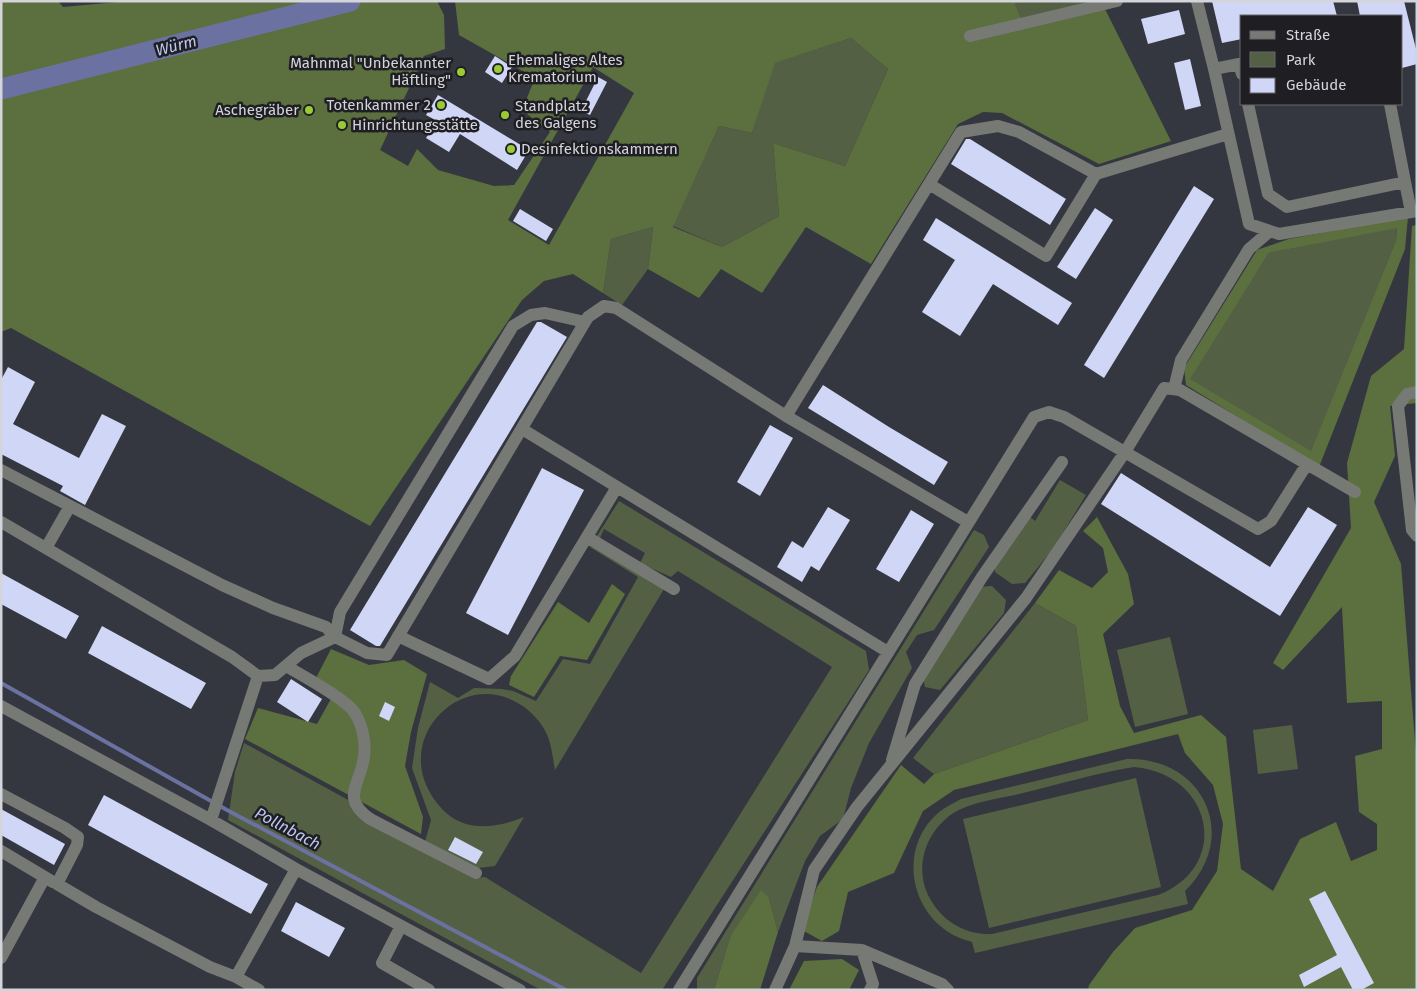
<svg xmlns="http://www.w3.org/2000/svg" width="1418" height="991" font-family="'Fira Sans',sans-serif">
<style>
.green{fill:#546043;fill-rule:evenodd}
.forest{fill:#5c6f3e;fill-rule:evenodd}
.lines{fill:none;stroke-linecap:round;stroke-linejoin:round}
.stream{stroke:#6b72a2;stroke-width:4}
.river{stroke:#6b72a2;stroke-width:21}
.building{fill:#d0d6f6}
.minor{stroke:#777975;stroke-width:12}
.poi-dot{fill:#9acb35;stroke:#1e1e23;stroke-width:2}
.labels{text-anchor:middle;stroke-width:5;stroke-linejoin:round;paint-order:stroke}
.poi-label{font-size:15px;fill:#d4d5db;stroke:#1e1e23;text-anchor:start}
.water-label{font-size:16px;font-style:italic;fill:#bec6f2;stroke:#1e1e23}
</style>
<rect width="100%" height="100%" fill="#353740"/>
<path class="green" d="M1024,1H1089L1022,22L1015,4Z
M851,38L888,69L845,166L773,143L779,216L722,247L673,226L719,126L752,133L774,63Z
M653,227L648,269L622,305L603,293L611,239Z
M1397,227L1396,240L1311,452L1189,379L1269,253Z
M1060,480L1086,495L1053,549L1025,583L1012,584L995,572V565L1029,516L1035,521Z
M619,501L866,651L869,670L662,990H541L228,820L235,772L244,743L425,842L431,820L412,768L418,728L430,682L458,698L474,688L502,689L513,691L536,701L563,659L590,664L638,577L590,547ZM604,529L645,553L640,563L671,577L678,571L832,667L641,973L485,877L475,878L478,868L495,866L524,817C498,828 465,833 443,810C380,744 465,658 528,710C536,717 544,726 548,737C552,747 553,760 555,770L664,589L596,547Z
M974,530L984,535L989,547L934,630L917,635L906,652L912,668L869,743L851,788L843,819L820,836L805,861L778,932L769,898L730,937L714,990H699L697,988V978Z
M992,586L1006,600L1004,613L940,690L925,687L923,678L980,587Z
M1035,603L1076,626L1088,720L934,774L913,758Z
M1170,637L1188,714L1135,727L1117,650Z
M1292,725L1298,769L1258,774L1253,730Z
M1127,759C1203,757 1241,836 1185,891L1188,904L975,953L972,942C962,939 953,936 944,929C907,901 902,844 938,813C945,807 954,803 961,799ZM1134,767C1214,774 1231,867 1158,895L992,934C967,935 945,923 932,902C911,870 926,828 957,811C973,802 1002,798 1019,794C1057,785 1096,773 1134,767Z
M1136,778L1161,887L989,928L963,819Z"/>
<path class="forest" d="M1,1H58L63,7L129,1H437L444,15L445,49L424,56L380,150L408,166L417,149L438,170L494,186L514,185L550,132L522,110L535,78L459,35L455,1H1024L1015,4L1022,21L1101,1L1171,141L1099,164L1002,113L983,112L958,124L871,264L806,227L762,293L721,269L699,298L648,269L653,227L611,239L603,293L573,274L544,281L522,300L370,526L11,328L1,332ZM851,38L888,69L845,166L773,143L779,216L722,247L673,227L719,126L752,133L775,63ZM593,67L634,93L549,245L508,220Z
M1408,217L1405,249L1319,467L1186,385L1184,368L1257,250L1289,239ZM1397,228L1396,240L1311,451L1190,379L1269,253Z
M1417,225V403L1390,406L1395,456L1374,502L1401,564L1417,766V990H1088L1089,985L1113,952L1135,928L1192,910L1217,871L1223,824L1213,785L1185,753L1178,734L954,790L923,811L894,873L848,892L839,931L822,941L802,930L817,887L901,765L924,784L934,774L1088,720L1076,626L1035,603L1059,570L1092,588L1108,572L1103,548L1083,531L1097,517L1128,574L1134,604L1103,634L1120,706L1134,733L1201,715L1226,737L1241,869L1273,891L1300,839L1336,822L1351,861L1377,850V824L1359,812L1355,756L1382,749V701L1347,703L1342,607L1283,670L1273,663L1351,528L1347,463L1371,376L1404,349L1412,226Z
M612,584L625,594L587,660L560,656L534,697L509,685L511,676L558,602L589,623Z
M331,649L369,665L404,660L427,674L411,732L405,766L423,817L421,834L245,739L258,708L317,724L332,697L316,678Z
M761,890L769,898L778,932L760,990H714L730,937Z
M842,959L859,970L849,990H789L804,961Z"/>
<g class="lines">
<path class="stream" d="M1,683L227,810L566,990"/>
<path class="river" d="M1,89L350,1"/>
</g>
<path class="building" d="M1212,1H1333L1337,16H1242V39L1222,43Z
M1357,1H1404L1417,53V64L1402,68V16H1360Z
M1179,10L1185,34L1148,44L1141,19Z
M495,56L512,67L502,83L485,72Z
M1190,59L1201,106L1185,110L1174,63Z
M598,77L607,82L590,115L581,111Z
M438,95L529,150L517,170L460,134L449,152L426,138L437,121L426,115Z
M966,139H970L1066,199L1050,225L951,164Z
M1194,186L1214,199L1104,378L1084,365Z
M1095,208L1113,220L1076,279L1057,267Z
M520,209L553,229L546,241L513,221Z
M936,218L1072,303L1058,325L993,284L960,336L922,312L955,260L923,240Z
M537,322H541L567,337L380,646H376L350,630Z
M8,367L35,382L13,424L79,458L102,414L126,426L85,505L60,491L63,486L1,454V380Z
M823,385L889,427L948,462L934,485L808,408Z
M770,425L793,438L760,496L737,482Z
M542,468L584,490L508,635L466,613Z
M1121,473L1270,567L1308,507L1337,525L1280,616L1101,504Z
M828,507L850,520L819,571L811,566L802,582L777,567L792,541L803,548Z
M911,510L934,524L899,582L876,569Z
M1,573L79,616L66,639L1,604Z
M102,626L206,683L191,709L88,653Z
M291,679L322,699L308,722L277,702Z
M385,702L395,707L389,721L379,716Z
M104,795L268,884L251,914L88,825Z
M1,809L65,844L54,865L1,835Z
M455,837L483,852L476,864L448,850Z
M1325,891L1374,983L1361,990H1353L1341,967L1304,987L1299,975L1337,955L1309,899Z
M296,902L345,928L329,957L281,931Z"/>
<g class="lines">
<path class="minor" d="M1197,1L1214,69L1239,64L1242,74
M970,36L1117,1
M1214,69L1249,224L1279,234L1411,212
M1248,104L1268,194L1287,207L1405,182L1411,212L1417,211
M1390,104L1405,182
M929,184L1046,256L1096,174L1228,134
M1174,389L1181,360L1249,249L1270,231
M1417,392L1407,394L1398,406L1412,530L1417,536
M786,416L961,132L998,126L1019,132L1096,174
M522,429L888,652
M1,470L222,585L273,608L326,627L335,637
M1,522L232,657L258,676L211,820
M587,537L674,589
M46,548L70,506
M398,636L489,679L515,656L617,487
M335,637L340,612L513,326L531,315L545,313L585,322
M286,666C303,676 346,699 355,713C363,726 367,747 363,762C358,787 342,799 370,819L476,873
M258,676L275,675L301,653L335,637L367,653L387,655L588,317L604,306L616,308L786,416L968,522
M1,706L211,820L296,869L520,990
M892,760L915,684L982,577L1062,462
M1,794L65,828L78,837L77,845L57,884L96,907L210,967L236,977L259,990
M1,851L53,882
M401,926L382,963L429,990
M795,946L862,950L942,984L948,990
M862,950L873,984L870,990
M1,958L45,877
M236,977L296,869
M679,990L1034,417L1049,412L1064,417L1258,529L1271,521L1307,464
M775,990L795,946L814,870L857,807L1026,598L1125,452L1164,388L1180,390L1355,492"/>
</g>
<g class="poi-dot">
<circle cx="498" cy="69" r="5"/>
<circle cx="461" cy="72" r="5"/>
<circle cx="441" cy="105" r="5"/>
<circle cx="309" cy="110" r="5"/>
<circle cx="505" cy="115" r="5"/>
<circle cx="342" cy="125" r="5"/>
<circle cx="511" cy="149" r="5"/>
</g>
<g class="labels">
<g class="poi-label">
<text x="508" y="65">Ehemaliges Altes<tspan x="508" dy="17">Krematorium</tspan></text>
<text x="451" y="68" text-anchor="end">Mahnmal "Unbekannter<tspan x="451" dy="17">Häftling"</tspan></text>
<text x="431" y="110" text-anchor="end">Totenkammer 2</text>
<text x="515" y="111">Standplatz<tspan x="515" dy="17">des Galgens</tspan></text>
<text x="299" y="115" text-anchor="end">Aschegräber</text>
<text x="352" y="130">Hinrichtungsstätte</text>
<text x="521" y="154">Desinfektionskammern</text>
</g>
<g class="water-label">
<text transform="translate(176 45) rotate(-14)" y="6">Würm</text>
<text transform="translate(288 828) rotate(28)" y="6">Pollnbach</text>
</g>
</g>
<rect width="1418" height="991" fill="none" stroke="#d4d5db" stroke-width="5"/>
<rect x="1240" y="15" width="162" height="90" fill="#1e1e23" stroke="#67676d"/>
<rect x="1250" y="31" width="25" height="8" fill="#777975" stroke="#67676d"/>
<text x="1286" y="40" font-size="15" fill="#d4d5db">Straße</text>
<rect x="1250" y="52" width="25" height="15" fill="#546043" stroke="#67676d"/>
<text x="1286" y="65" font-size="15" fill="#d4d5db">Park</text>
<rect x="1250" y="78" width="25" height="15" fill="#d0d6f6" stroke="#67676d"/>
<text x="1286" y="90" font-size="15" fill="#d4d5db">Gebäude</text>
</svg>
